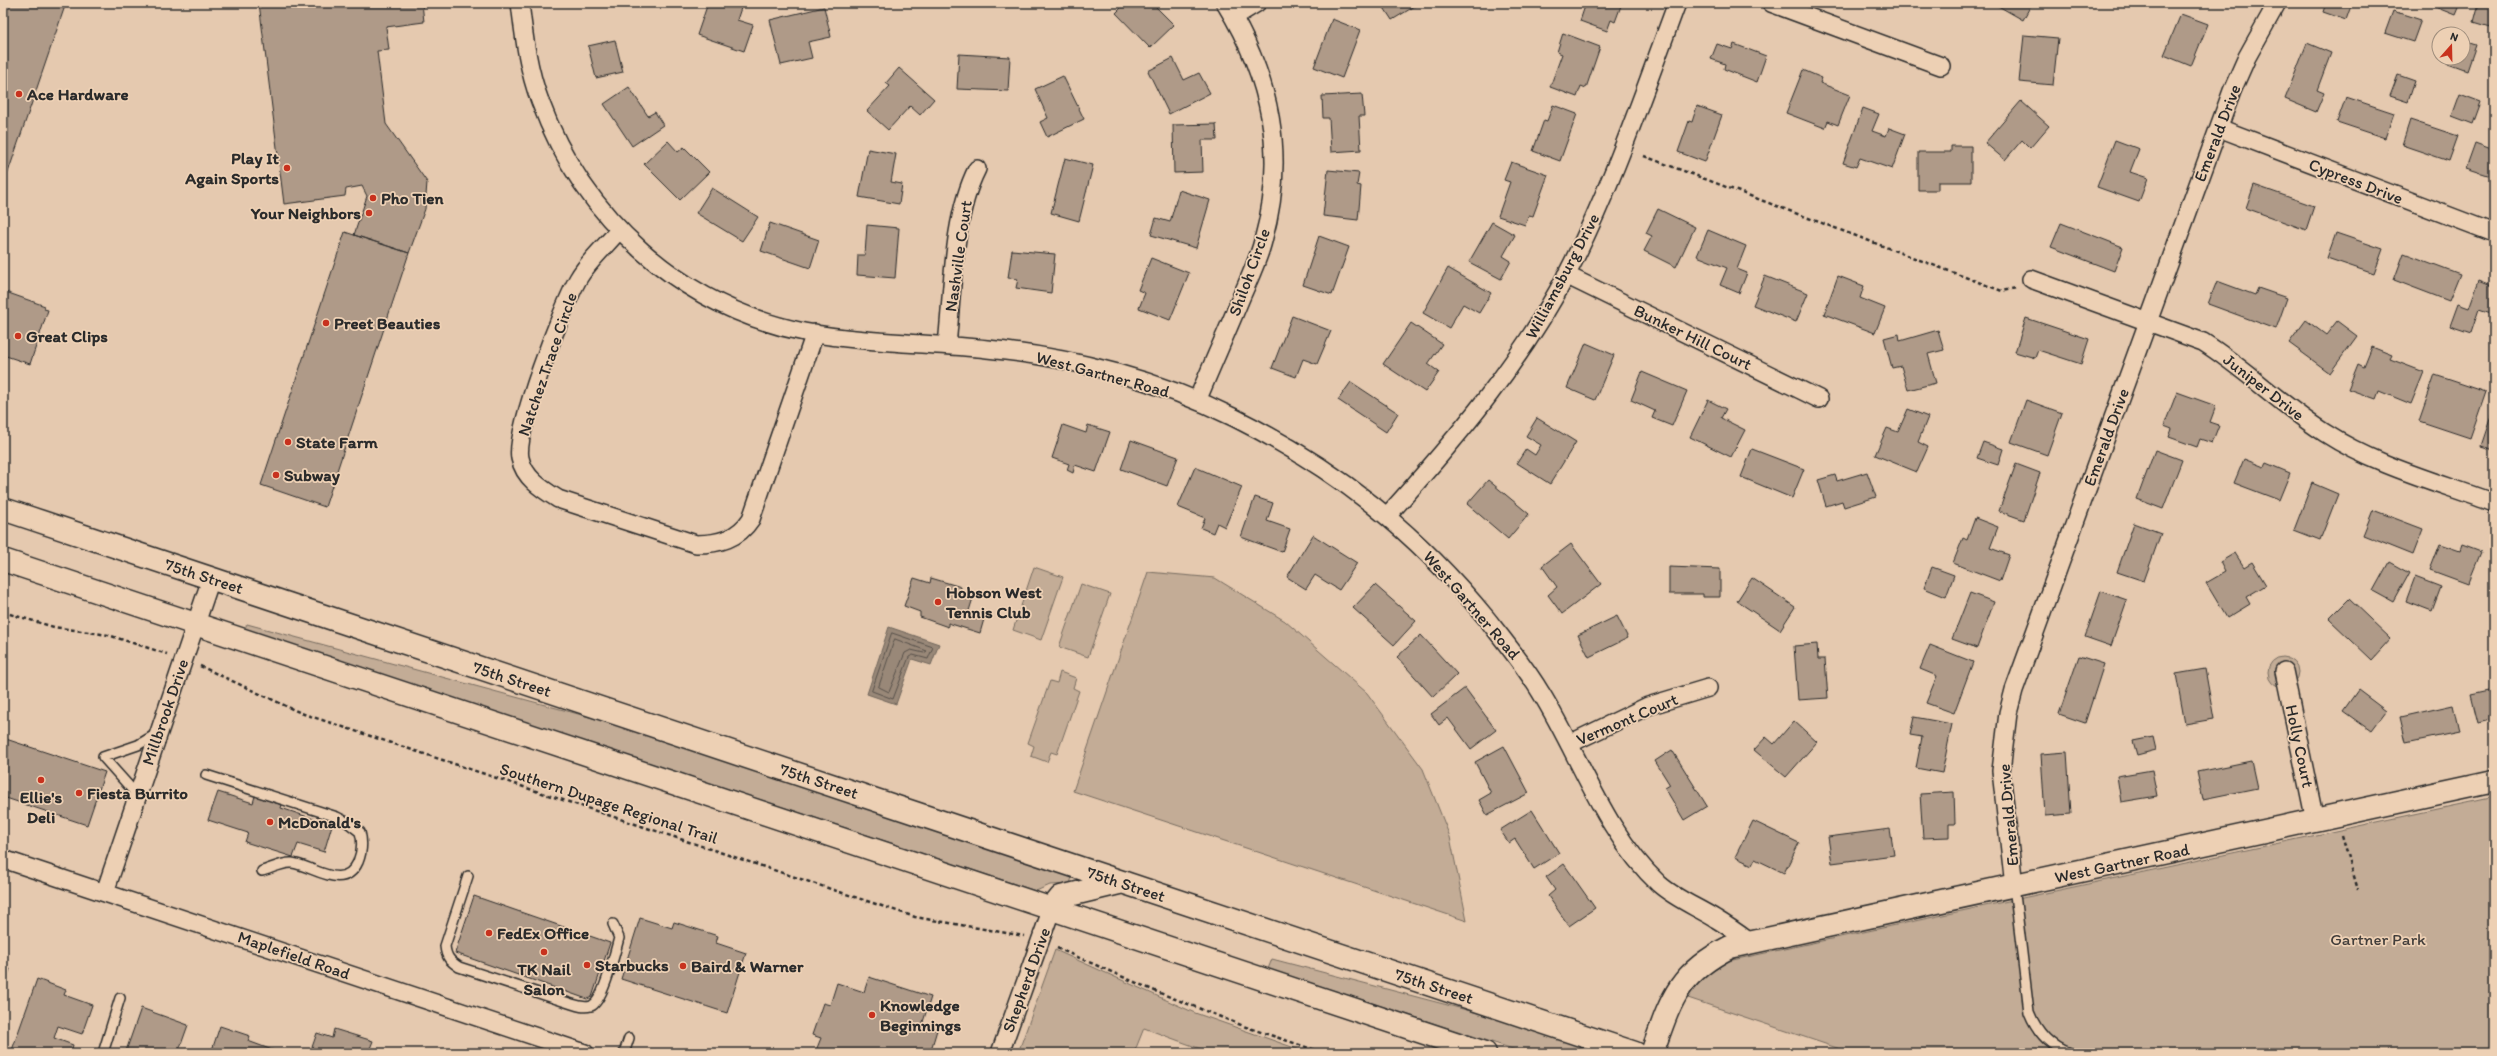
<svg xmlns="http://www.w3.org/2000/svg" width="2497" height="1056" font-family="Itim,sans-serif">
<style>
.green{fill:#c3ac96;stroke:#776c60}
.water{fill:#998878;stroke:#6d6359}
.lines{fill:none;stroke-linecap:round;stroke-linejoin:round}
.shore{stroke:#57504a;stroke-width:1}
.building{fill:#af9a88;stroke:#2b2b2b}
.service-casing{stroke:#2b2b2b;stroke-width:12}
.minor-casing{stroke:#2b2b2b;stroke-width:20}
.tertiary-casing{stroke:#2b2b2b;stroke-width:25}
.secondary-casing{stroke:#2b2b2b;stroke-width:25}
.path{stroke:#2b2b2b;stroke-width:2.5;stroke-dasharray:4 3;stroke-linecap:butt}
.service{stroke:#edd0b4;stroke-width:9}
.minor{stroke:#edd0b4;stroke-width:17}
.tertiary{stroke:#edd0b4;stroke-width:22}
.secondary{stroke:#edd0b4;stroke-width:22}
.poi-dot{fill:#c8321e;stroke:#edd0b4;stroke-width:1.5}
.labels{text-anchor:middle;stroke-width:3.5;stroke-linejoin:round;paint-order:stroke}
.poi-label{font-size:17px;font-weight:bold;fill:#2b2b2b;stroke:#edd0b4;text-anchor:start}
.street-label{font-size:17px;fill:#2b2b2b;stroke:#edd0b4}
.park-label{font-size:17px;fill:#423e3b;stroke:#edd0b4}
</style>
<rect width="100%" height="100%" fill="#e5c9af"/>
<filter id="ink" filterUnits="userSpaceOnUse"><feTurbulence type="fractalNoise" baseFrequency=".025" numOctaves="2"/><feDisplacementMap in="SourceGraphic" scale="8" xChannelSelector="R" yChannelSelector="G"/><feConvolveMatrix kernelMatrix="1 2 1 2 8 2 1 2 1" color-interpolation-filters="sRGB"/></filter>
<g filter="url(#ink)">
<path class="green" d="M1034,567L1063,577L1041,640L1013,630Z
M1148,572L1215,578L1285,621L1367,693L1423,769L1450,837L1467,921L1073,791Z
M1081,584L1110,594L1088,657L1059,647Z
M247,624L604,721L1072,877L1070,884L1050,885L1036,891L248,630L245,628Z
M2268 672a15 15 0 1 1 30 0a15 15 0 1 1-30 0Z
M1060,672L1076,678L1073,688L1079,691L1057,754L1051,752L1047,762L1031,756L1034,746L1028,743L1050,681L1057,683Z
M2494,797V1053H1852L1688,998L1700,980L1728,961Z
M1055,950L1195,1013L1309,1053H1212L1144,1028L1134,1053H1018Z
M1272,959L1497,1018L1601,1053H1525L1268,969Z"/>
<path class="water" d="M889,627L939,644L931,665L912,659L896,704L867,694Z"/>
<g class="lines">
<path class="shore" d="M892,633L933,647L928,659L913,655L909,657L893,699L872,691Z
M895,639L927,651L924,653L911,650L905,653L889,692L879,687Z"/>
</g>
<path class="building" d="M3,3H66L4,184H3Z
M259,3H422L424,22L386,27L389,50L377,51L386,124L427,182L425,209L409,253L354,235L367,196L362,186L346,189L345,196L284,204Z
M708,3H727L741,8L737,20L753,25L744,51L697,35Z
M1126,3H1152L1174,25L1150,48L1116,13Z
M1381,3H1420L1392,20Z
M1586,3H1622L1615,22L1611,20L1607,31L1580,21Z
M1993,3H2032L2023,20Z
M2326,3H2352L2346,20L2323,12Z
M2425,3H2460L2455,15Z
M2479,3H2494V28L2474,22Z
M824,7L831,37L808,42L812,58L781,65L770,20Z
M2393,11L2421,20L2413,42L2385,33Z
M2181,14L2208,24L2191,66L2164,55Z
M1332,19L1360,30L1342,78L1314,67Z
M1563,33L1600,47L1586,88L1581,86L1577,97L1550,87L1562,54L1557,52Z
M2024,35L2058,38L2053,85L2019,82Z
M615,40L623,72L596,78L588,46Z
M2463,41L2476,45L2467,71L2448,64L2451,58H2463Z
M2307,43L2331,53L2317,90L2324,93L2316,112L2285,99Z
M1717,44L1732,49L1734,44L1766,56L1757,82L1724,69L1725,64L1711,59Z
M959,54L1010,57L1008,91L957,89Z
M1173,58L1184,80L1199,73L1210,93L1169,114L1148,71Z
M899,68L934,99L920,115L910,106L888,130L867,111L890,86L886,83Z
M1803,70L1822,78L1820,83L1850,95L1838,125L1828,121L1825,128L1786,113Z
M2398,75L2415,81L2408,102L2390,96Z
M1063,76L1084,119L1047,137L1040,122L1048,118L1035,89Z
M629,87L648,116L655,112L663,125L632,146L604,104Z
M1362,94L1364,116H1359L1361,150L1331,152L1329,118H1323L1322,96Z
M2460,94L2481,102L2473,124L2452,116Z
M2346,97L2394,113L2385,138L2337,122Z
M2021,101L2049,126L2030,148L2022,140L2005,160L1985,143Z
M1553,105L1577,114L1560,161L1533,151L1544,120L1547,121Z
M1697,106L1722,115L1705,162L1678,152L1689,121L1692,122Z
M1863,108L1879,114L1872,131L1886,136L1889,128L1905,134L1892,169L1860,158L1856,167L1843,163Z
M2410,120L2458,136L2449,161L2402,145Z
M1216,124L1217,140H1202L1203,172L1174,173L1173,125Z
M2115,140L2139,149L2130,172L2148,178L2139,202L2097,187Z
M668,141L678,152L684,147L709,172L680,200L644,164Z
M2475,143L2494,150V177L2466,168Z
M1951,146H1971V182H1938V190H1918V152H1951Z
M868,149L896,154L891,182L902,184L899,204L859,197Z
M1065,158L1093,165L1079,221L1051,213Z
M1511,162L1548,175L1533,216L1529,215L1525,225L1498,216L1510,182L1504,180Z
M1328,170L1359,173L1357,185L1361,186L1358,220L1323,216Z
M2254,185L2314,206L2306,230L2246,208Z
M712,188L758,217L742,241L696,213Z
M1179,190L1210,200L1196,248L1151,235L1156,218L1170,222Z
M1658,209L1695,227L1676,267L1644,251L1652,236L1646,233Z
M1492,222L1515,235L1503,256L1511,261L1501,279L1469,262Z
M770,223L819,240L810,268L761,251Z
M2061,223L2123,247L2114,271L2051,247Z
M867,225L899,228L895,278L857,275L858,255H865Z
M1708,230L1746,246L1737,269L1747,273L1739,293L1720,285L1727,268L1697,256Z
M345,232L409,253L325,507L261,485Z
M2336,233L2383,249L2374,274L2327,258Z
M1319,236L1349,247L1332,295L1303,285Z
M1012,250L1055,254L1051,293L1016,288L1018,279L1008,278Z
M2404,253L2460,274L2449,301L2394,280Z
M1151,258L1189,273L1170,320L1139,308L1145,293L1138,290Z
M1448,268L1491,293L1479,313L1463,304L1449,328L1423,313Z
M1765,276L1808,293L1796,322L1753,305Z
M1838,276L1864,286L1860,298L1885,308L1875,333L1824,314Z
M2479,280L2494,286V314L2479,309L2471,333L2450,326L2458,304L2469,308Z
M2217,281L2255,295L2258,288L2287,298L2276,329L2208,304Z
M3,291L45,306L44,309L48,310L30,364L3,355Z
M1292,316L1331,331L1317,364L1303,359L1296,377L1272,368Z
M2026,318L2089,339L2081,364L2038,350L2035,358L2015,352Z
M2306,320L2326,335L2337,321L2357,336L2330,373L2289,343Z
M1411,323L1442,344L1428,364L1439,372L1425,392L1383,364Z
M1938,330L1944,350L1928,354L1936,383L1908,390L1901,366L1892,368L1884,338L1899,334L1900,341Z
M1586,343L1614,355L1595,400L1567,388Z
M2372,347L2392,355L2390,359L2424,372L2411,404L2379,391L2376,399L2348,389L2358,364L2364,367Z
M1642,372L1687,391L1672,426L1652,418L1655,411L1631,400Z
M2435,375L2486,392L2470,438L2419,421Z
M1351,382L1398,413L1386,432L1338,400Z
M2177,392L2216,406L2210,422L2219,425L2212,443L2200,439L2197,447L2169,437L2172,429L2164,426Z
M1708,400L1726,409L1721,418L1745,430L1731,457L1690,437Z
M2026,400L2062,413L2047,455L2011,442Z
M1908,409L1928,417L1918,442L1928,447L1917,472L1875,455L1887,428L1898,432Z
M2492,413L2494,414V450L2481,446Z
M1537,418L1576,442L1550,484L1517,463L1526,449L1535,455L1541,445L1526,436Z
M1063,425L1086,433L1088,425L1110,432L1096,472L1075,465L1073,473L1067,470L1069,464L1052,458Z
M1131,440L1178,457L1167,486L1121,469Z
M1983,442L2003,449L1998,465L1977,458Z
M1752,449L1804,469L1792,498L1741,477Z
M2155,450L2182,460L2163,509L2137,499Z
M2244,459L2264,467L2266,463L2290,473L2279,500L2234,483Z
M2016,464L2040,473L2024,520L1999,511Z
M1195,467L1242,487L1225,527L1217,523L1213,533L1201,528L1205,518L1178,507Z
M1867,472L1876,497L1844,507L1842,501L1826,506L1818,480L1835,475L1837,481Z
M1488,480L1529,514L1508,539L1467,504Z
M2312,483L2338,494L2320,540L2294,530Z
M1255,497L1273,503L1267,521L1290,529L1282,552L1241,537Z
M2373,510L2423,529L2413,555L2363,535Z
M1975,518L1998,527L1990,548L2009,555L2000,581L1953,563L1963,538L1967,540Z
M2134,523L2161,533L2144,581L2117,572Z
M1313,535L1357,563L1339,590L1315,575L1306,589L1287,577Z
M1571,544L1601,584L1562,614L1548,595L1557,587L1542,566Z
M2440,544L2460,551L2462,545L2481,552L2468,584L2430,570Z
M2235,553L2244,567L2252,562L2266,585L2246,597L2250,604L2227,618L2206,583L2225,572L2220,562Z
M2389,562L2409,573L2393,602L2373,591Z
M1669,567L1720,569V597H1703V594H1669Z
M1932,567L1954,575L1946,597L1924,588Z
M2415,577L2441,587L2432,611L2406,601Z
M914,578L930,583L931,578L961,587L960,593L973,598L968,614L984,619L980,633L948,623V627L920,617V612L904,606Z
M1752,578L1795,607L1780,630L1737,601Z
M1375,585L1416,621L1394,645L1353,608Z
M2101,591L2127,600L2111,646L2085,637Z
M1970,593L1994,602L1977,648L1952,639Z
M2349,599L2391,639L2372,660L2329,619Z
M1617,616L1628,638L1589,657L1578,635Z
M1421,635L1457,674L1433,697L1397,657Z
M1817,644L1818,659H1825L1828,698L1798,700L1794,646Z
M1930,645L1973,662L1954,713L1926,703L1937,676L1920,669Z
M2079,656L2104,664L2085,723L2059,714Z
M2205,669L2214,719L2185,724L2176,674Z
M1465,688L1496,730L1471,749L1448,718L1439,725L1431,714Z
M2358,690L2386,711L2371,731L2343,711Z
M2494,690V719L2478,723L2471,695Z
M2453,705L2459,732L2406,743L2400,717Z
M1914,717L1952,724L1942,773L1916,768L1922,737L1910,735Z
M1794,721L1817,742L1786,777L1754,750L1766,737L1774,744Z
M2153,737L2156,750L2137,755L2133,741Z
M3,738L105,772L87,825L3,797Z
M1504,746L1529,793L1487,815L1479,800L1491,793L1475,762Z
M1672,750L1707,806L1684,820L1665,788L1670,785L1655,761Z
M2067,752L2071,814L2045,816L2041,754Z
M2251,761L2257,788L2203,799L2197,772Z
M2152,770L2157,796L2121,802L2117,776Z
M218,792L253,803L255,796L282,805L281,808L332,825L324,852L298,844L293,857L245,842L248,833L208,820Z
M1954,792L1955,824H1949V837L1923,838L1920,794Z
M1532,810L1559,853L1534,869L1515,839L1509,843L1500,830Z
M1753,821L1799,843L1784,873L1755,859L1752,865L1735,857Z
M1890,829L1894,855L1832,863L1828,837Z
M1564,864L1595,908L1569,926L1548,896L1555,890L1546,877Z
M474,896L610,943L592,997L587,999L455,953Z
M640,918L672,928L674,922L718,936L716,943L746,953L727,1013L621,979Z
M3,966L10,969L3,988Z
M869,977L931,997L922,1025L937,1030L930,1053H815L821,1038L812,1035L823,1003L830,1005L837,983L864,992Z
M37,979L66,990L64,995L92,1005L82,1034L58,1026L54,1038L73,1045L71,1053H11Z
M141,1008L188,1025L178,1053L126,1051Z
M220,1026L250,1036L248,1041L275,1051L274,1053H211Z
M334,1029L373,1041L369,1051L375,1053H310L317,1033L332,1038Z"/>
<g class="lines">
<g class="service-casing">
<path id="service" d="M206,775L337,817L347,822L360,832C363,843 362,852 358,862C344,893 312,865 292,863C283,862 270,869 262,871
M137,795L103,757L138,745L158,733
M468,876L445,946C446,957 450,961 459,967L572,1004C578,1006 584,1008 591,1006C603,1002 615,952 619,938L613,924
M2014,886L2029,1012C2037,1032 2049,1046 2069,1053
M103,1053L120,998
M624,1053L629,1038"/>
</g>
<g class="minor-casing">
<path id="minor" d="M520,3C524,36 528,70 540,101C583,218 681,307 804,332C864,343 927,343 987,349C1072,357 1159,380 1235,418C1337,469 1415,531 1487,619C1506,643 1525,666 1541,693C1579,754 1605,834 1659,884C1676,899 1697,907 1716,919C1728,926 1739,934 1750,942
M1771,3L1941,66
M1234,17L1257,3
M2219,128L2494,233
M619,230C606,246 588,261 578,279C563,306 514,431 520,458C524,478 542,489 558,499L696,544C719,544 738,539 751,519L815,333
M1566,275L1819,399
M2031,279L2203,342C2246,369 2282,406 2325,433C2376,466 2438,482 2494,503
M947,345C953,290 952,218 977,169
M1197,401C1211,367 1226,334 1240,300C1248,281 1258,261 1263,241C1287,155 1271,78 1225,3
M1388,515C1455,440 1520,364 1567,274C1612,187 1643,94 1677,3
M2284,671L2315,821
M1569,744L1648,706L1708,688
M3,859L585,1053
M2014,886L2001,771L2008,713L2014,690L2232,91L2247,57L2277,3
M105,892L211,579
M1000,1053L1052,908"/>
</g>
<g class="tertiary-casing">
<path id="tertiary" d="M1652,1053C1671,1000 1677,974 1730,947L2494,781"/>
</g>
<g class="secondary-casing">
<path id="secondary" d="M3,509L1635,1053
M3,560L1485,1053
M1052,908L1061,897L1123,882"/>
</g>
<path class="path" d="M1644,156L2002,291L2016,288
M3,612L54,627L108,635L167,654
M200,666L301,713L915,917L1024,936
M2342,835L2358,890
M1057,948L1155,991L1246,1027L1324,1053"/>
<use href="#service" class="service"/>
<use href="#minor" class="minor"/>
<use href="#tertiary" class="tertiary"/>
<use href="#secondary" class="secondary"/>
</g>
</g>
<g class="poi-dot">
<circle cx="19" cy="94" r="4"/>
<circle cx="287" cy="168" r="4"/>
<circle cx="373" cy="198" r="4"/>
<circle cx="369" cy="213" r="4"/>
<circle cx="326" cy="323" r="4"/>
<circle cx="18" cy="336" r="4"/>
<circle cx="288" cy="442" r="4"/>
<circle cx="276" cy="475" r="4"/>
<circle cx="938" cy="602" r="4"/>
<circle cx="41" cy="780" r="4"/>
<circle cx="79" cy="793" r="4"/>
<circle cx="270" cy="822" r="4"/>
<circle cx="489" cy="933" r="4"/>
<circle cx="544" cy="952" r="4"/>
<circle cx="587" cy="965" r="4"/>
<circle cx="683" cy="966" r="4"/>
<circle cx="872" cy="1015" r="4"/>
</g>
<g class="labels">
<g class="poi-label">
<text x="27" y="100">Ace Hardware</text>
<text x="279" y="164" text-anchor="end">Play It<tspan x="279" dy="20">Again Sports</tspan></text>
<text x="381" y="204">Pho Tien</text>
<text x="361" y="219" text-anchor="end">Your Neighbors</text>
<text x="334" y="329">Preet Beauties</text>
<text x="26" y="342">Great Clips</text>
<text x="296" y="448">State Farm</text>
<text x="284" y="481">Subway</text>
<text x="946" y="598">Hobson West<tspan x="946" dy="20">Tennis Club</tspan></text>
<text x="87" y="799">Fiesta Burrito</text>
<text x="41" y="803" text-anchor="middle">Ellie's<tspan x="41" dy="20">Deli</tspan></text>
<text x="278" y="828">McDonald's</text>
<text x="497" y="939">FedEx Office</text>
<text x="595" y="971">Starbucks</text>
<text x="691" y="972">Baird &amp; Warner</text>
<text x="544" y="975" text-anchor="middle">TK Nail<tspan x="544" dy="20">Salon</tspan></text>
<text x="880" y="1011">Knowledge<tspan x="880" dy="20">Beginnings</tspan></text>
</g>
<g class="street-label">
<text transform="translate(2217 133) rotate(-69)" y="6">Emerald Drive</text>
<text transform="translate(2356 181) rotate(21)" y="6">Cypress Drive</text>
<text transform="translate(958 256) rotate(-82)" y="6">Nashville Court</text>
<text transform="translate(1249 272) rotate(-70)" y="6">Shiloh Circle</text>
<text transform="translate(1562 276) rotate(-62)" y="6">Williamsburg Drive</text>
<text transform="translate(1693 337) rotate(26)" y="6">Bunker Hill Court</text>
<text transform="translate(547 364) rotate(-71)" y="6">Natchez Trace Circle</text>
<text transform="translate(1103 374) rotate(15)" y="6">West Gartner Road</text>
<text transform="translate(2264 387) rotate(38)" y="6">Juniper Drive</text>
<text transform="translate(2106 437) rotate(-70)" y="6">Emerald Drive</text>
<text transform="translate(204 576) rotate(18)" y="6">75th Street</text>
<text transform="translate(1472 605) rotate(49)" y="6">West Gartner Road</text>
<text transform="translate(512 679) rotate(18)" y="6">75th Street</text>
<text transform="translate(165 712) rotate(-71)" y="6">Millbrook Drive</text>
<text transform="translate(1627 719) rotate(-23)" y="6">Vermont Court</text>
<text transform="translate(2300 746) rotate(78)" y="6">Holly Court</text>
<text transform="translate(819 781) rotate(18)" y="6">75th Street</text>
<text transform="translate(609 803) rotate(18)" y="6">Southern Dupage Regional Trail</text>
<text transform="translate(2008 815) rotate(-95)" y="6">Emerald Drive</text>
<text transform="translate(2122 863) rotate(-12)" y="6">West Gartner Road</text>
<text transform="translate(1126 884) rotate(18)" y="6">75th Street</text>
<text transform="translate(294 955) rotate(19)" y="6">Maplefield Road</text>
<text transform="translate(1026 980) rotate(-70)" y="6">Shepherd Drive</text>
<text transform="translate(1434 986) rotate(18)" y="6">75th Street</text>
</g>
<g class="park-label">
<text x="2378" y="945">Gartner Park</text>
</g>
</g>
<rect width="2497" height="1056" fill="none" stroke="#edd0b4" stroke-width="16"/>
<rect x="8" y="8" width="2481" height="1040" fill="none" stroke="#2b2b2b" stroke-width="1.5" filter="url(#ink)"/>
<g transform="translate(2451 46) rotate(20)"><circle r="19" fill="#edd0b4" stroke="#9f8e7d"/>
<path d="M0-3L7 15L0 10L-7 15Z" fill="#c8321e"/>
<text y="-6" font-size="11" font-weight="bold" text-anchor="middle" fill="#2b2b2b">N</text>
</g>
</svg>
